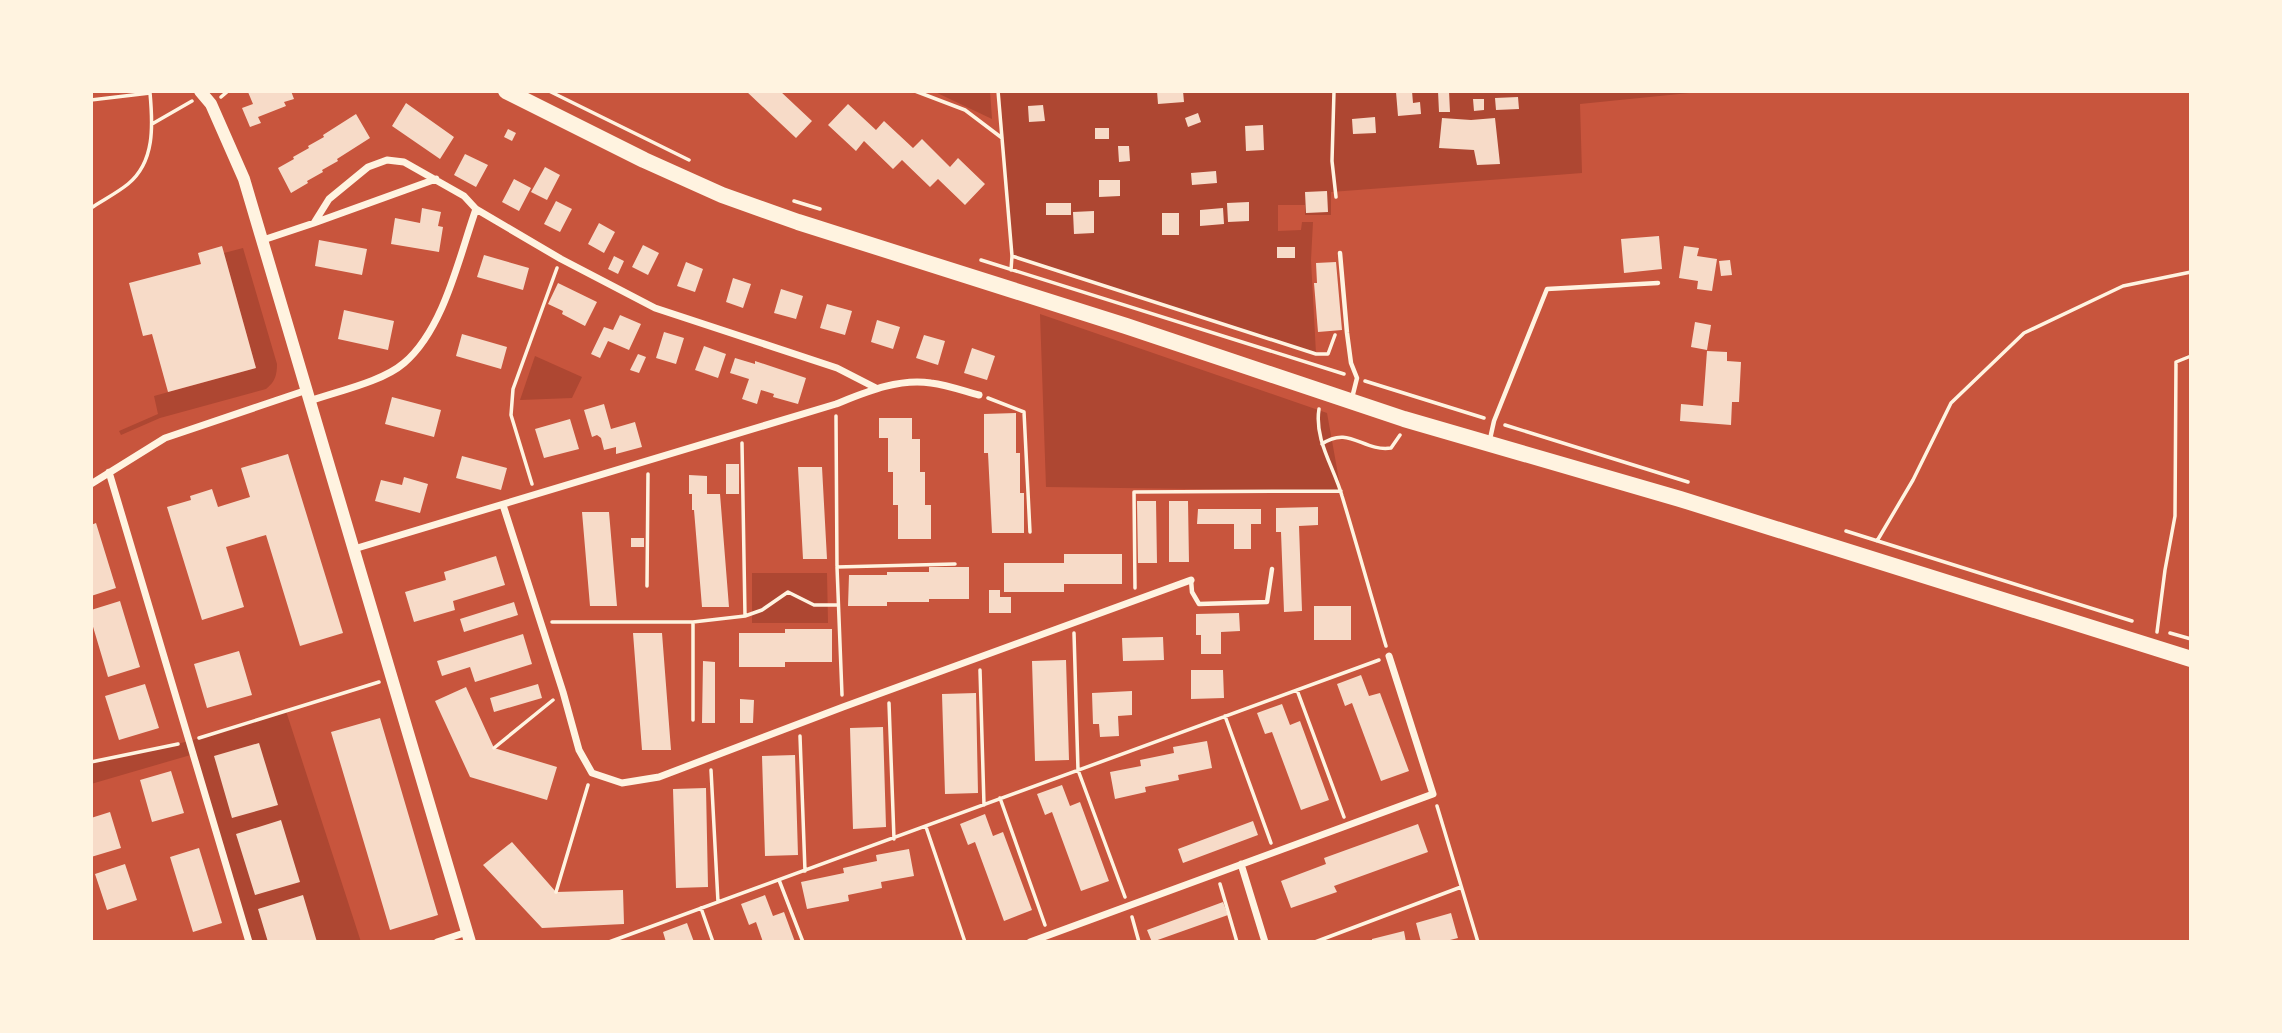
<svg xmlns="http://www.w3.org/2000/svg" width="2282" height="1033" font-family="'Noto Sans',sans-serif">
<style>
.green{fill:#ae4732}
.building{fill:#f7dbc8}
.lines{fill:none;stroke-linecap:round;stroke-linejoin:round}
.path{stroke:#fff3e0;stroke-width:3.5}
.service{stroke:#fff3e0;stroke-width:4.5}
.minor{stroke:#fff3e0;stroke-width:7}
.tertiary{stroke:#fff3e0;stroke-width:12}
.primary{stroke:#fff3e0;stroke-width:16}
</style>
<rect width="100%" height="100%" fill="#c8553d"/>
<path class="green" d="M933,91H990L992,119Z
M1000,91H1709L1580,104L1582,173L1331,192V215H1305V205H1278V231L1301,230L1302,222H1313L1311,260L1316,354L1012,256Z
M243,248L277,364C277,375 275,382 266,389L160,418L121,435L119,431L158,414L154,396L256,368L224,253Z
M1040,314L1327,413L1341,491L1046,487Z
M535,356L582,377L572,398L520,400Z
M752,573H827L828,623H752Z
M286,711L361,942H249L194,754L91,784V762L190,741Z"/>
<path class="building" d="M251,91H291L294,99L284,102L286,106L258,117L261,123L250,127L242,108L253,104L248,92Z
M746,91H780L812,121L796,138Z
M1157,91H1183L1184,102L1158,104Z
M1412,91L1413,103L1420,102L1421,114L1398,116L1396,92Z
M1438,91H1449L1450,112H1439Z
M1518,97L1519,109L1496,110L1495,98Z
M1473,99H1484V110L1474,111Z
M406,103L454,137L440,159L392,126Z
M848,104L876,130L884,121L913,148L922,139L950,167L958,158L985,184L965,205L938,179L930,187L902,160L893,169L864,141L856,151L828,125Z
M1043,105L1045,121L1029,122L1028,106Z
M1198,113L1201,122L1188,127L1185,118Z
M356,114L370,138L337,159L338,161L322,170L323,172L307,181L308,183L291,193L278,168L294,159L293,157L309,148L308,146L324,137L323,135Z
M1375,117L1376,133L1353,134L1352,119Z
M1442,118L1471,120L1495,118L1500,164L1477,165L1474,150L1439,148Z
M1263,125L1264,150L1246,151L1245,126Z
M1095,128H1109V139H1095Z
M508,129L516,133L512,141L504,137Z
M1118,146H1129L1130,161L1119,162Z
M465,154L488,165L476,187L454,175Z
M545,167L560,175L547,200L531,192Z
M1216,171L1217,183L1192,185L1191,173Z
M514,179L531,188L519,211L502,202Z
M1099,180H1120V196L1099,197Z
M1327,191L1328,212L1306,213L1305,192Z
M556,201L572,209L560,232L544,224Z
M1249,202V221L1228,222L1227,203Z
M1046,203H1071V215H1046Z
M422,208L441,212L438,226L443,227L439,252L391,244L395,218L420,223Z
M1223,208L1224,224L1200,226V210Z
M1094,211V233L1074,234L1073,212Z
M1162,213H1179V235H1162Z
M599,223L615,232L604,253L588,244Z
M1659,236L1662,269L1624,273L1621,239Z
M319,240L367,249L362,275L315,266Z
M643,245L659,253L648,275L632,267Z
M222,246L256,368L168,392L152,334L143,336L129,283L201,264L198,253Z
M1684,246L1699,248L1697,256L1717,259L1712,291L1697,289L1698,281L1679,278Z
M1277,247H1295V258H1277Z
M484,255L529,268L523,290L477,277Z
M614,256L624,261L618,274L608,269Z
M1730,260L1732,275L1721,276L1719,261Z
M686,262L703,269L695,292L677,286Z
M1336,262L1342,330L1318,332L1314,283H1317L1316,263Z
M733,278L751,284L743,308L726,302Z
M558,283L597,302L585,326L562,314L563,311L548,304Z
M781,289L803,296L796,319L774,313Z
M827,304L852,311L845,335L820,328Z
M344,310L394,321L388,350L338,339Z
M620,315L641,324L629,350L608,341L600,358L591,354L604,327L613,330Z
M877,320L900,327L893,349L871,342Z
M1695,322L1711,325L1707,350L1691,347Z
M664,332L684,338L676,364L656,358Z
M462,334L507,347L501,369L456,356Z
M924,335L945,341L938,365L916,358Z
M704,346L726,354L718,378L695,370Z
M972,348L995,356L987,380L964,373Z
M1707,351L1727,352V361L1741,362L1739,402H1732L1731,425L1680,421L1681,404L1703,406Z
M638,354L646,357L639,373L630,370Z
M735,358L755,364V361L806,378L798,404L773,397L774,394L761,390L757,404L742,399L749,379L730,373Z
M392,397L441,410L434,437L385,424Z
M604,404L611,429L635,422L642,447L616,454V447L604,450L601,438L597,435L592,437L584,410Z
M1016,413V453H1020V493H1024V533H992L988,453H984V414Z
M879,418H912V439H920V472H925V505H931V539H898V505H893V472H888V438H879Z
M570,419L579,449L544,458L535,429Z
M288,454L343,633L300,646L266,535L226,547L244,607L202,620L167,507L191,500L190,496L212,489L218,507L250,497L241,468Z
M462,456L507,468L501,490L456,478Z
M726,464H739V494H726Z
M798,467H822L827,559H803Z
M689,475L707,476V494H720L729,607H702L694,510H692V494H689Z
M404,477L428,484L420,513L375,501L381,480L402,485Z
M1137,501H1156L1157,563H1138Z
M1169,501H1188L1189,562H1169Z
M1318,507V525L1299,526L1302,611L1284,612L1281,532H1276V508Z
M1198,509H1261V524H1251V549H1234V524H1197Z
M582,512H609L617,606H590Z
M96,523L116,588L91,596V525Z
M631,538H644V547H631Z
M1064,554H1122V584H1064V592H1004V563H1064Z
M496,556L505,585L453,601L455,610L414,622L405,592L446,580L444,572Z
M929,567H969V599H929V602H887V606H848L849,575H887V572H929Z
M989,590H1000V597H1011V613H989Z
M120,601L140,667L108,677L91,620V610Z
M514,602L518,615L464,632L460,619Z
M1314,606H1351V640H1314Z
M1239,613L1240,631L1221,632V654H1201V635H1196V614Z
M785,629H832V662H785V667H739V633H785Z
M633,633H662L671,750H642Z
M523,634L532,664L475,682L470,667L442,676L437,661Z
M1163,637L1164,660L1123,661L1122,638Z
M239,651L252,695L207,708L194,664Z
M1066,660L1069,760L1035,761L1032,661Z
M703,661L715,662V723H702Z
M1191,670H1223L1224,698L1191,699Z
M1361,675L1369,696L1380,693L1409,771L1381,781L1352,703L1345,706L1337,684Z
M145,684L159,728L119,740L105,696Z
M538,684L542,698L494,712L490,698Z
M466,687L494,748L557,767L547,800L470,777L435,701Z
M1132,691V715L1118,716L1119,736L1100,737L1099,724H1093L1092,693Z
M976,693L978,793L945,794L942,694Z
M740,699L754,700L753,723H740Z
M1282,704L1290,725L1300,721L1329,800L1301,810L1272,732L1265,734L1257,713Z
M380,718L438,915L390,930L331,732Z
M883,727L886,827L853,829L850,728Z
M1207,741L1212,768L1178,775L1179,780L1145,787L1146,792L1115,799L1110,772L1141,766L1140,760L1174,753L1173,747Z
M259,743L278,805L232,818L214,756Z
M795,755L798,855L765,856L762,756Z
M171,771L184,813L152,822L140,780Z
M1062,785L1070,806L1080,802L1109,881L1081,891L1052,812L1045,815L1037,794Z
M706,788L708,887L676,888L673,789Z
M110,812L121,848L91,857V818Z
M985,814L993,836L1003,832L1032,910L1004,921L975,842L968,845L960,824Z
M281,820L300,882L255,895L236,834Z
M1253,821L1258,835L1183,863L1178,849Z
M1418,824L1428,852L1334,886L1337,892L1291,908L1281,881L1326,864L1324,858Z
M512,842L556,892L623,890L624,924L542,928L483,865Z
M199,848L222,923L193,932L170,857Z
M909,849L914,876L881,882L882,888L848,895L849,901L807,909L801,882L844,873L843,868L877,861L876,855Z
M125,864L137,900L107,910L95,874Z
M303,895L317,942H268L258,909Z
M765,895L773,916L784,912L795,942H763L756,922L749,925L741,904Z
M1223,902L1228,915L1152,942L1147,930Z
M1451,913L1458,938L1442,942H1421L1416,923Z
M687,923L694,942H666L663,932Z
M1404,931L1406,942H1372V939Z"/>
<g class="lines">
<path class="path" d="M549,91L689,160
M915,91L965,110L1002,138
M998,91L1012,256L1011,270
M1334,91L1332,161L1336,197
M221,97L228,91
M91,100L150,93C153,125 155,162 128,184C117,193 103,200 91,208
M152,124L192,101
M794,201L820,209
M1012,256L1316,354H1328L1335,335
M981,260L1344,374
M1365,381L1484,418
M988,398L1024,412L1030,532
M1319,409C1314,440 1334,467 1342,496C1357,545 1371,596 1386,646
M836,416L837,566
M1505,425L1688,482
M742,443L745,616
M1322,444C1349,425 1363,452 1391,448L1400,435
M532,484L511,415L513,389L557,268
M1846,531L2132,621
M1877,541L1913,480L1951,403L2024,333L2123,286L2191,272
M647,586L648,474
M1135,588L1134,492L1341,491
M552,622H693L745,616L762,610L788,592L814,605H837
M693,622V720
M2157,632L2165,570L2175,516L2176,362L2191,356
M1074,633L1078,770L1125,897
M2170,633L2191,639
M980,670L984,805
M1297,690L1344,817
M842,695L837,567L955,564
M889,703L894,839
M1225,716L1271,843
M800,736L805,871
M199,738L379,682
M494,748L553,700
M91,762L178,744
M711,770L718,902
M1000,798L1045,925
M1437,806L1478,942
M926,827L965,942
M779,880L803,942
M1220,884L1237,942
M556,892L588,785
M701,908L713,942
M1132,917L1139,942
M609,942L1379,660
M1315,942L1461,887"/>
<path class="service" d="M1340,253L1347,333L1351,363L1357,378L1352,398
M1490,439L1494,421L1547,289L1658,283
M1191,580L1192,592L1199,604L1267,602L1272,569"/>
<path class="minor" d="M436,179L314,223L329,199L368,167L387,160L404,162L464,196L476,209L561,259L655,308L837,368L876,388
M263,240L314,223
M310,401C338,391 382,382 404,363C444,329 459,257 476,209
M109,472L249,942
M91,484L165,438L307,390
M503,505L563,692L579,750L592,773L622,783L659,777L843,707L1191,580
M354,549L836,404C866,392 898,378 931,383C947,385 964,391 979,395
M1241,864L1265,942
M437,942L467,932
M1030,942L1433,794L1389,656"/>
<path class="tertiary" d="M200,91L211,104L244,179L470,942"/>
<path class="primary" d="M506,91L644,160L722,195L798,222L1126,326L1404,419L1680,499L2191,659"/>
</g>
<rect width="2282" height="1033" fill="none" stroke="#fff3e0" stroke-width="186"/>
</svg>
